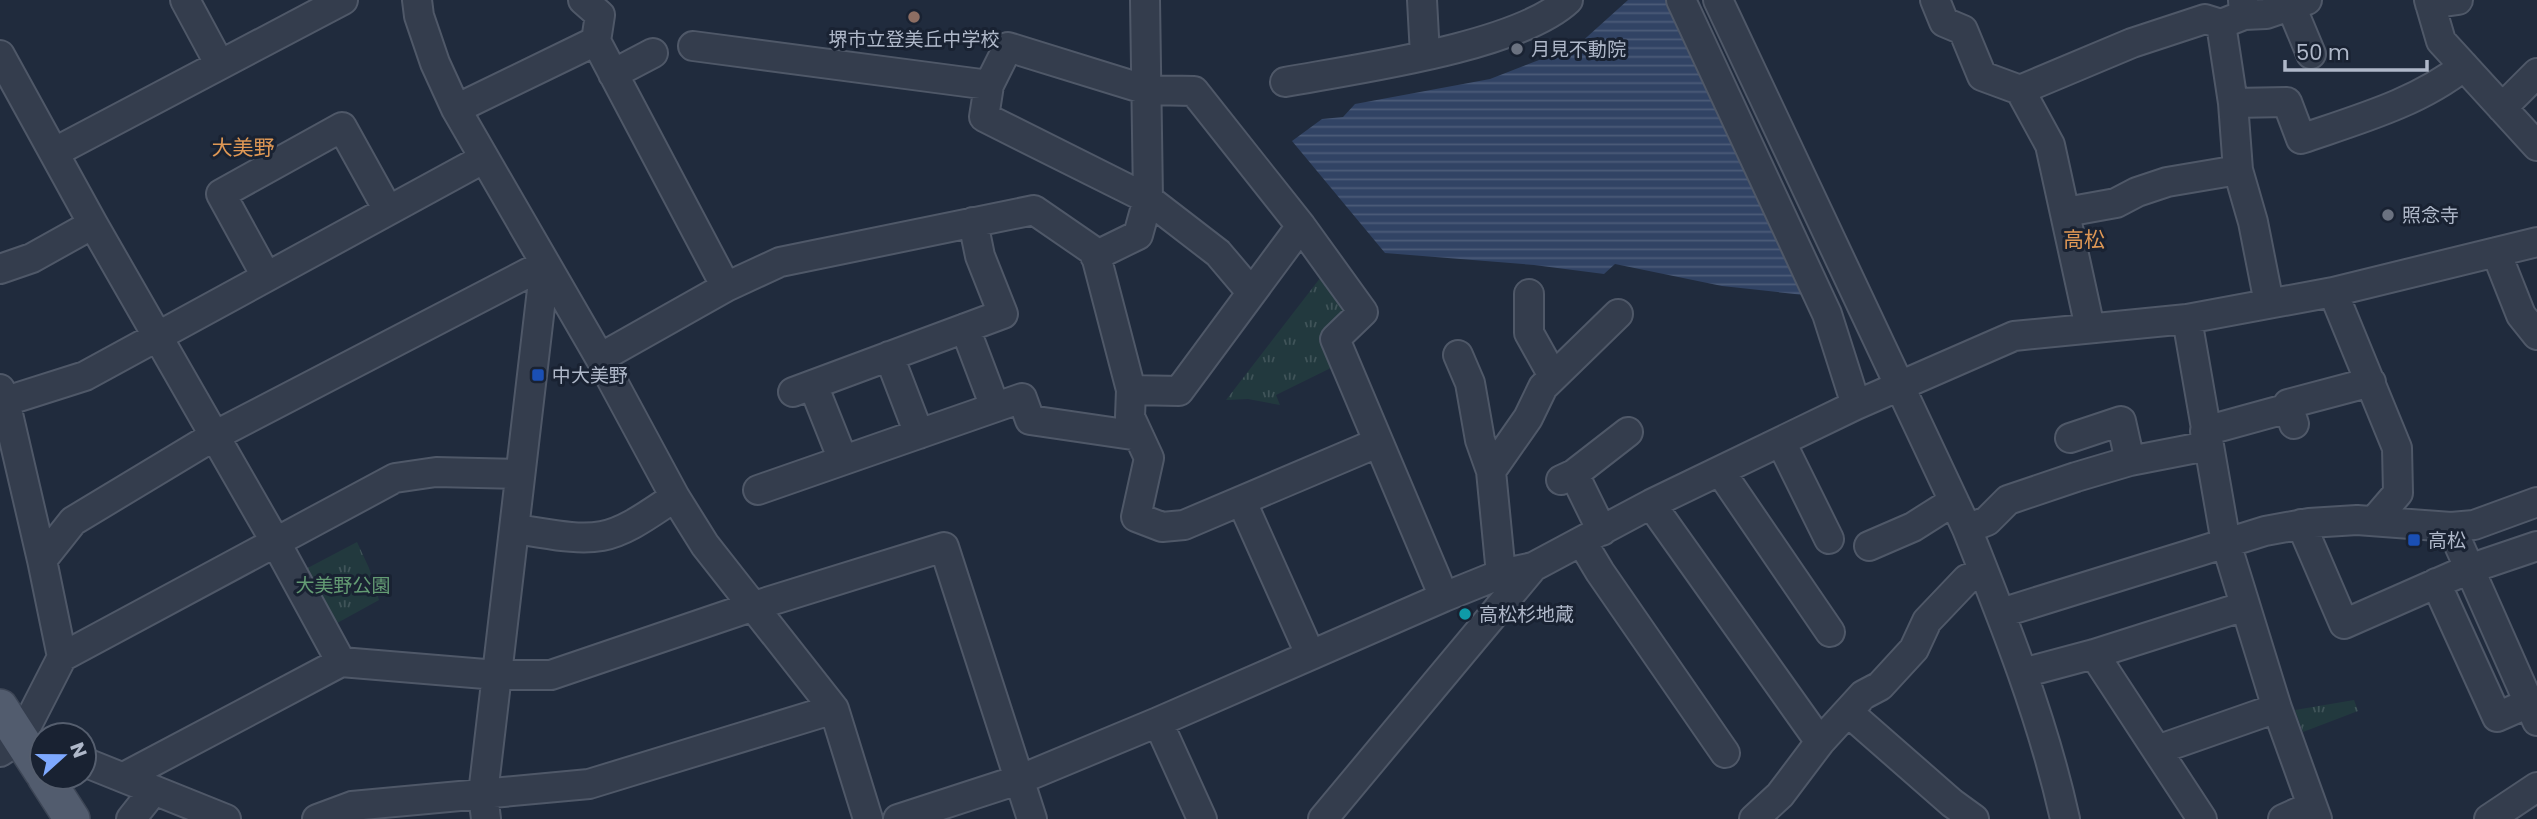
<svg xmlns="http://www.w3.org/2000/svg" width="2537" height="819" font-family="Poppins,'Noto Sans JP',sans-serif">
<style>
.park{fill:url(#park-tufts)}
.water{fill:url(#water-rules)}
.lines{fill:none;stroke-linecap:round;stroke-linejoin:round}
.minor-casing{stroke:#4f5868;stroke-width:32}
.major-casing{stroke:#3d4656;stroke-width:38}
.minor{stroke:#343d4d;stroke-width:28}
.major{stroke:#525c6e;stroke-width:35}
.education-dot{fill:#8d6e63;stroke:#192232;stroke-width:2.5}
.worship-dot{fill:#6b7280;stroke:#192232;stroke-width:2.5}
.transit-dot{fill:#1a4fb4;stroke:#192232;stroke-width:2.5}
.culture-dot{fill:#0f9aa8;stroke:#192232;stroke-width:2.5}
.labels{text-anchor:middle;stroke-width:6;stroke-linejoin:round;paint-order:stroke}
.poi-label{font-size:19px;fill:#afb8c9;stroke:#192232;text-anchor:start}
.park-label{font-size:19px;fill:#649c74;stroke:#192232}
.neighbourhood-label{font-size:21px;fill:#df9855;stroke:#192232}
</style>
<defs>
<pattern id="park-tufts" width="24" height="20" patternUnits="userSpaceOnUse" patternTransform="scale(1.75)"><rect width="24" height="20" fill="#22393e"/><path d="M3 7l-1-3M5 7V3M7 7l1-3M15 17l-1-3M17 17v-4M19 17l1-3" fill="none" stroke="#405459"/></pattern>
<pattern id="water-rules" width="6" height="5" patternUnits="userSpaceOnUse" patternTransform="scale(1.75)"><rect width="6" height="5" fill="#314364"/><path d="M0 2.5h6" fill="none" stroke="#4c5c79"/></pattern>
</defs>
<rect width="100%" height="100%" fill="#202b3d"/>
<path class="park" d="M1324,273L1351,310L1339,364L1276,395L1280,405L1248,399L1226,400Z
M357,542L369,568L379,600L330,627L300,572Z
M2354,700L2358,711L2303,732L2295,710Z"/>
<path class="water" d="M1628,0H1666L1804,295L1722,286L1615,264L1604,274L1534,265L1385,253L1292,141L1322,119L1343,117L1355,104L1490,79L1578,45Z"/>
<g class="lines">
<g class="minor-casing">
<path id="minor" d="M185,0L220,65
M417,0L419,16L435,63L456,109L600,358L675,497L705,545L834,709L868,819
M583,0L600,15L596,41
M1422,0L1425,55
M1681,0L1827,314L1856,405
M1718,0L1967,529C2005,624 2043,719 2065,819
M1935,0L1944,22L1963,30L1982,76L2020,90L2132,43L2205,19L2221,24L2244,15L2243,0
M2429,0L2441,41L2537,146
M2430,4L2458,0
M2291,6L2311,54
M2244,15L2266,14L2307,0
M2221,24L2233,103L2238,170L2253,222L2269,303
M693,46L989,85
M0,55L93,224L275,541L341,662L497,675H551L754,606L944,547L1032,819
M613,74L653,53
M1285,82C1355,69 1518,47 1568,0
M2020,90L2050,145L2090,328
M2233,103L2287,102L2301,139C2356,120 2418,103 2464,66
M2502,108L2537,73
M456,109L596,41L726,287
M55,152L343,0
M2066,212L2116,203L2137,192L2167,182L2238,170
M2496,252L2521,315L2537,335
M1095,256L1138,235L1148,199L1145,0
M0,269L32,258L93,224
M266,276L221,194L342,127L388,210
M1251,292L1218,253L1148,199L984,117L989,85L1008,47L1147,90L1194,91L1301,226L1363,312L1335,339L1444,597
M2333,292L2397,448L2398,493L2374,521
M1529,294V333L1553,376
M2187,319L2226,543L2277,708L2317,819
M965,328L995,407
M1458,355L1470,383L1480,440L1491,471
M889,356L919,434
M600,358L726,287L780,262L1034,210L1095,252L1131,390L1130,417L1149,458L1136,517L1162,527L1184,525L1377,443
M813,385L843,460
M0,389L5,401L42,560L62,657L20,739L0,752
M1131,390L1179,391L1301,226
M793,392L1003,314L980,256L973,222
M0,403L85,376L483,159
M2288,404L2371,382
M2205,431L2289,408L2294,424
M2070,438L2121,421L2130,461
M1781,442L1829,539
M1720,471L1830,632
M1574,474L1602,531
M1561,480L1574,474L1628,432
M758,490L1022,398L1030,420L1139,436
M1242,502L1310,654
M1651,504L1820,742
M2301,524L2344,624L2469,569L2537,546
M2451,527L2537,721
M514,529C542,532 574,541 602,536C628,531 653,511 675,497
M1967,529L1987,521L2008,500L2076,477L2130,461L2207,446
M1582,542L1600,572L1725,753
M1869,546L1913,527L1954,501
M42,560L73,521L214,436L545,264
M1501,574L1491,471L1528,418L1543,387L1618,314
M2436,583L2497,717L2529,703
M2001,613L2265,531L2309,523L2357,520L2451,527L2474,525L2537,502
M2094,654L2202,819
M62,657L395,478L436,472L520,474
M2023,673L2094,654L2245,606
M1848,712L1952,803L1974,819
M1158,722L1202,819
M2157,750L2277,708
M84,762L226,819
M124,777L341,662
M131,819L154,790
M317,819L352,806L589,784L834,709
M486,819L483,794L545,264
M898,819L1021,779L1158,722L1444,597L1501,574L1533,567L1651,504L1856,405L2014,336L2187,319L2333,292L2537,242
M1323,819L1533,567
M1754,819L1780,795L1820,742L1863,695L1880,686L1914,649L1927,621L1967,579L1984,572
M2283,819L2312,806
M2489,819L2537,787"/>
</g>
<g class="major-casing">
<path id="major" d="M0,707L42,772
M45,777L72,819"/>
</g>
<use href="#minor" class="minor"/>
<use href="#major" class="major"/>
</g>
<circle class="education-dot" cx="914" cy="17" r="7"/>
<g class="worship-dot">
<circle cx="1517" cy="49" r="7"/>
<circle cx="2388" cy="215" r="7"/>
</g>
<g class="transit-dot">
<rect x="531" y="368" width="14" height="14" rx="3.5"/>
<rect x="2407" y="533" width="14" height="14" rx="3.5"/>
</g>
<circle class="culture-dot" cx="1465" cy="614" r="7"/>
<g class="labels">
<g class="poi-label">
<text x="914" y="46" text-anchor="middle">堺市立登美丘中学校</text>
<text x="1531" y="56">月見不動院</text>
<text x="2402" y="222">照念寺</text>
<text x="552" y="382">中大美野</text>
<text x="2428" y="547">高松</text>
<text x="1479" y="621">高松杉地蔵</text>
</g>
<g class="park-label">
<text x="343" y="592">大美野公園</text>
</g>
<g class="neighbourhood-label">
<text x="243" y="155">大美野</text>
<text x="2084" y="247">高松</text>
</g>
</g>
<g transform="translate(63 756) rotate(69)"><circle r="33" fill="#192232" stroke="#555e6e" stroke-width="2"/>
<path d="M0-5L12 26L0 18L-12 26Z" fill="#7ea9ff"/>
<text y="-10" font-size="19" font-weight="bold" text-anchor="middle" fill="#afb8c9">N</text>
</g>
<path d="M2285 60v10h142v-10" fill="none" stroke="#afb8c9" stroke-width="3.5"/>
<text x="2296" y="60" font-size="21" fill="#afb8c9" stroke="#192232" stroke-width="5" paint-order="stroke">50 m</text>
</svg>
